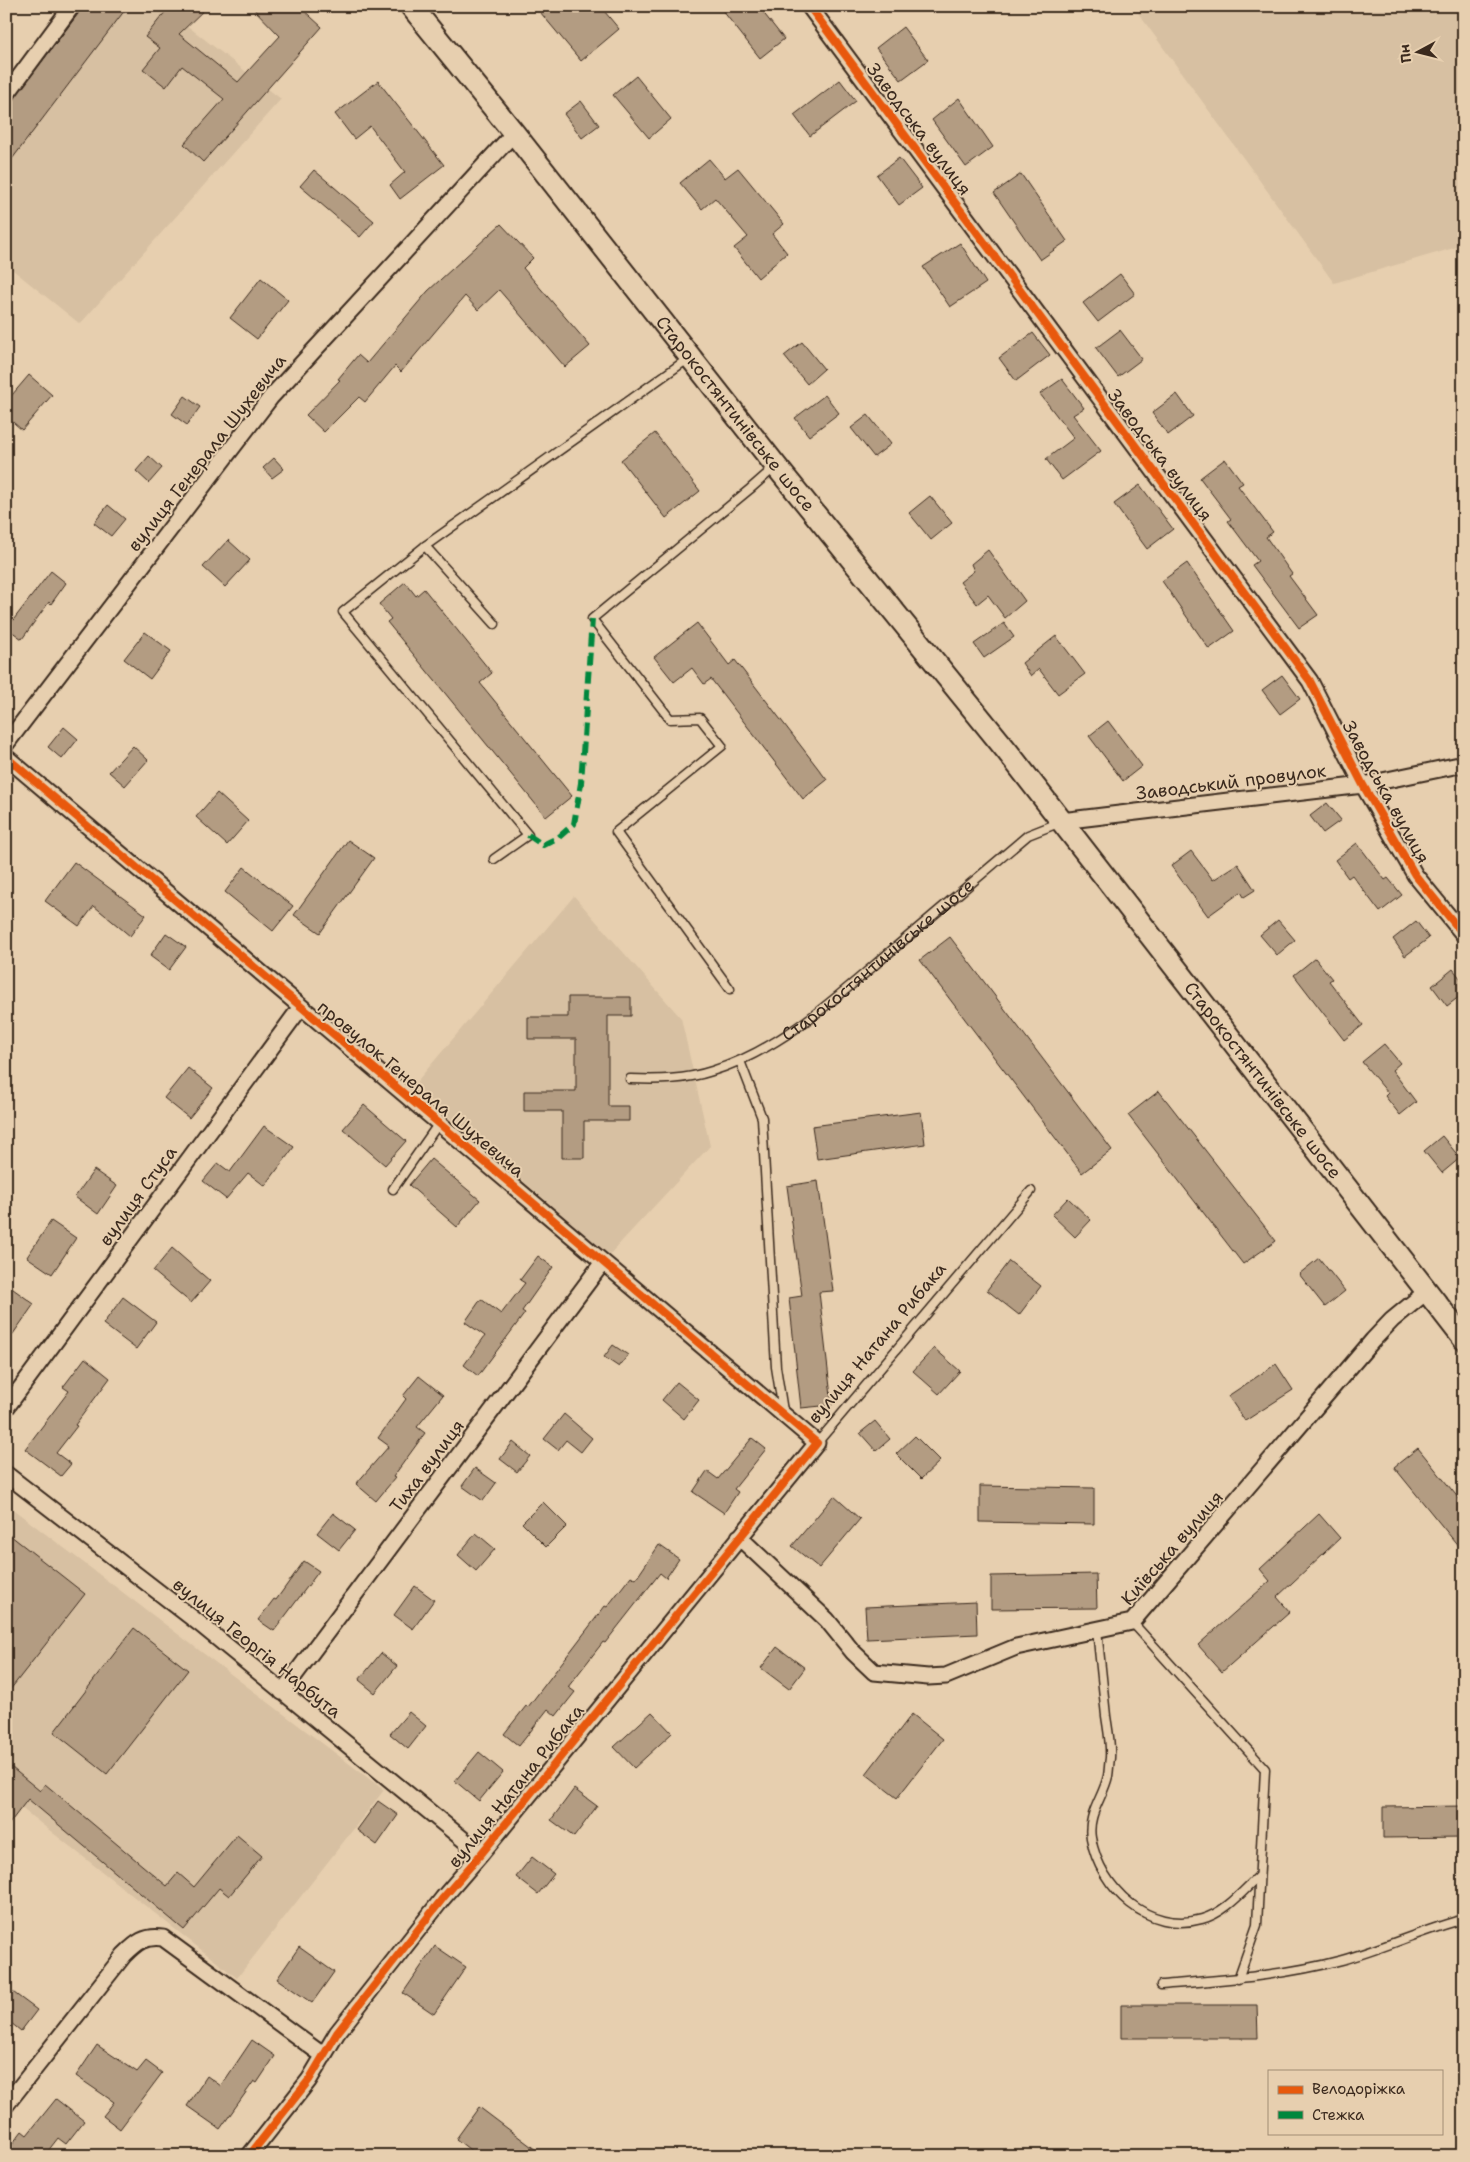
<svg xmlns="http://www.w3.org/2000/svg" width="1470" height="2162" font-family="'Shantell Sans',sans-serif">
<style>
.built{fill:#d7c0a2}
.building{fill:#b39c82;stroke:#3b2a1e}
.lines{fill:none;stroke-linecap:round;stroke-linejoin:round}
.lane-casing{stroke:#3b2a1e;stroke-width:11}
.street-casing{stroke:#3b2a1e;stroke-width:19}
.secondary-casing{stroke:#3b2a1e;stroke-width:25}
.lane{stroke:#e7cfaf;stroke-width:8}
.street{stroke:#e7cfaf;stroke-width:15}
.secondary{stroke:#e7cfaf;stroke-width:21}
.quiet{stroke:#00873e;stroke-width:6;stroke-dasharray:12 6;stroke-linecap:butt}
.cycleway-casing{stroke:#e7cfaf;stroke-width:11}
.cycleway{stroke:#e8590c;stroke-width:8}
.labels{text-anchor:middle;stroke-width:4;stroke-linejoin:round;paint-order:stroke}
.street-label{font-size:18px;fill:#3b2a1e;stroke:#e7cfaf}
</style>
<rect width="100%" height="100%" fill="#e7cfaf"/>
<filter id="ink" filterUnits="userSpaceOnUse"><feTurbulence type="fractalNoise" baseFrequency=".02" numOctaves="2"/><feDisplacementMap in="SourceGraphic" scale="10" xChannelSelector="R" yChannelSelector="G"/><feConvolveMatrix kernelMatrix="1 2 1 2 8 2 1 2 1" color-interpolation-filters="sRGB"/></filter>
<g filter="url(#ink)">
<path class="built" d="M80,6H162L281,99L80,324L8,266L6,268V108Z
M1133,6H1464V245L1334,283Z
M574,896L681,1018L710,1146L609,1255L413,1086Z
M6,1504L384,1790L237,1978L6,1796Z"/>
<path class="building" d="M84,6H128L6,167V109Z
M170,6H208L179,34L238,82L280,36L251,6H299L322,27L203,162L184,144L224,99L182,66L166,87L143,69L160,48L145,37Z
M535,6H588L593,12L600,6L619,29L581,61Z
M719,6H758L784,39L760,58Z
M903,27L928,60L901,80L876,48Z
M636,76L671,119L649,138L613,95Z
M840,80L856,101L810,136L794,115Z
M378,81L444,165L400,199L390,185L405,172L370,126L354,139L335,114Z
M959,98L993,147L966,167L932,120Z
M581,101L599,125L582,138L564,114Z
M899,158L922,188L899,205L877,175Z
M709,159L725,178L738,168L784,224L772,234L787,253L758,278L734,248L748,237L715,198L702,209L680,183Z
M314,170L374,221L360,237L300,186Z
M1021,174L1067,241L1040,260L994,193Z
M501,224L533,258L523,268L590,346L565,367L499,290L478,310L465,296L401,372L395,366L365,402L359,397L324,432L306,415L340,380L338,379L358,355L367,363L428,291Z
M960,243L986,283L950,307L923,267Z
M1120,274L1135,294L1098,322L1083,303Z
M261,278L288,300L257,339L230,318Z
M1120,330L1142,359L1118,377L1096,348Z
M1033,333L1050,355L1016,381L999,358Z
M802,342L824,369L807,384L784,356Z
M29,375L52,395L22,430L6,416V402Z
M1062,379L1084,408L1073,415L1101,451L1062,480L1046,459L1074,438L1040,394Z
M1177,394L1193,416L1168,435L1152,413Z
M825,395L839,413L809,436L795,418Z
M185,396L200,407L187,425L172,414Z
M868,415L891,444L874,457L851,428Z
M655,433L700,491L666,518L621,460Z
M149,456L162,468L149,483L136,471Z
M274,458L284,469L272,478L263,468Z
M1225,459L1243,483L1238,486L1273,532L1266,537L1292,574L1289,576L1318,615L1299,628L1252,565L1258,561L1228,521L1231,519L1200,478Z
M1140,485L1173,529L1147,549L1114,504Z
M930,496L952,523L931,540L909,513Z
M108,505L125,519L111,536L94,523Z
M228,540L250,560L225,587L203,567Z
M988,550L1025,601L1005,618L988,595L977,604L960,582L974,571L971,564Z
M1187,563L1234,631L1209,649L1162,581Z
M51,571L66,583L51,604L49,602L22,639L7,628Z
M405,582L416,596L424,589L492,673L480,683L572,796L546,817L387,622L391,619L379,604Z
M697,623L729,665L735,660L827,780L803,799L711,679L704,684L692,668L674,682L654,657Z
M1004,623L1014,637L984,658L974,644Z
M145,632L171,651L150,679L124,659Z
M1056,636L1085,674L1058,694L1039,669L1031,676L1022,663Z
M1282,675L1300,699L1280,714L1262,690Z
M1108,721L1142,766L1123,781L1089,736Z
M64,727L78,739L62,759L48,747Z
M133,746L148,760L125,786L109,772Z
M217,793L248,821L227,845L196,817Z
M1327,803L1341,820L1323,833L1310,816Z
M348,840L374,858L320,933L294,915Z
M1357,843L1385,880L1388,878L1402,895L1380,912L1352,875L1348,878L1335,860Z
M1191,851L1213,880L1238,864L1255,890L1244,897L1241,892L1208,916L1171,866Z
M74,862L146,915L130,936L94,906L79,926L45,901Z
M244,867L293,906L273,931L225,892Z
M1278,920L1295,940L1277,955L1260,935Z
M1416,921L1429,938L1405,956L1393,939Z
M166,933L186,947L169,970L150,956Z
M950,937L1112,1150L1082,1173L920,960Z
M1315,958L1332,979L1329,981L1363,1025L1344,1040L1294,975Z
M1453,969L1464,983V993L1447,1006L1432,986Z
M568,997H631V1016H608V1106H629V1121H584V1158H562V1111H524V1091H576V1039H528V1017H568Z
M1384,1044L1400,1063L1392,1070L1416,1102L1400,1115L1385,1096L1388,1093L1362,1062Z
M188,1068L213,1088L189,1118L164,1098Z
M1159,1091L1276,1241L1243,1264L1128,1115Z
M364,1105L406,1141L385,1165L343,1129Z
M921,1112L925,1144L817,1159L812,1126Z
M264,1126L294,1147L265,1186L248,1173L226,1199L203,1181L218,1163L230,1172Z
M1442,1136L1460,1158L1442,1173L1424,1151Z
M431,1159L480,1200L457,1227L409,1185Z
M94,1170L117,1186L98,1214L75,1197Z
M818,1181L833,1291L819,1292L832,1405L801,1408L789,1298L802,1296L787,1186Z
M1068,1198L1091,1220L1075,1237L1052,1215Z
M51,1221L76,1238L52,1274L27,1257Z
M172,1248L210,1281L191,1303L153,1271Z
M538,1256L553,1267L522,1311L525,1313L478,1376L464,1365L485,1336L465,1322L481,1299L501,1314L525,1283L520,1280Z
M1319,1258L1345,1291L1325,1307L1299,1274Z
M1009,1261L1041,1286L1019,1315L987,1290Z
M6,1284L34,1304L6,1344Z
M123,1297L156,1322L136,1349L103,1324Z
M613,1345L628,1355L619,1367L604,1357Z
M934,1348L960,1371L939,1394L913,1371Z
M85,1358L110,1378L75,1425L77,1426L56,1453L71,1464L61,1476L25,1449L69,1391L63,1387Z
M1276,1364L1293,1390L1245,1421L1228,1396Z
M419,1376L443,1395L417,1427L425,1433L393,1477L395,1478L376,1501L356,1484L389,1446L378,1438L406,1399L403,1396Z
M677,1382L699,1400L684,1419L662,1400Z
M564,1414L592,1438L581,1452L566,1440L558,1450L544,1439Z
M875,1421L890,1439L876,1451L860,1433Z
M915,1436L940,1461L921,1479L896,1454Z
M752,1438L766,1449L734,1489L738,1492L724,1513L693,1492L707,1471L718,1479Z
M513,1442L530,1456L517,1472L500,1459Z
M1418,1448L1464,1505V1553L1394,1467Z
M475,1468L496,1483L483,1501L462,1486Z
M980,1486L1094,1488V1524L980,1522Z
M834,1496L860,1519L819,1568L792,1546Z
M543,1502L567,1526L546,1547L522,1523Z
M333,1513L355,1530L339,1550L317,1533Z
M1319,1514L1340,1538L1277,1597L1290,1612L1222,1672L1198,1645L1270,1581L1260,1569Z
M6,1532L85,1594L6,1695Z
M476,1533L495,1549L476,1571L458,1555Z
M659,1545L679,1559L666,1578L660,1573L605,1643L603,1642L568,1687L575,1692L556,1716L548,1709L519,1746L504,1734L526,1706L528,1707L605,1606L607,1607L631,1576L636,1579Z
M304,1561L319,1571L274,1631L258,1620L274,1599L276,1600Z
M1096,1574L1097,1608L991,1609V1576Z
M415,1586L434,1600L413,1629L394,1615Z
M976,1602L977,1634L867,1639L865,1607Z
M134,1628L188,1670L107,1774L54,1732Z
M777,1647L805,1668L789,1689L761,1668Z
M381,1653L397,1666L375,1693L359,1680Z
M409,1712L426,1726L408,1749L390,1734Z
M652,1712L672,1733L634,1768L614,1747Z
M912,1714L943,1739L897,1798L866,1774Z
M479,1752L503,1772L479,1801L455,1781Z
M6,1763L40,1791L45,1784L167,1886L178,1873L194,1887L237,1835L262,1856L229,1896L219,1888L184,1930L28,1799L6,1828Z
M574,1789L597,1806L574,1837L551,1820Z
M378,1801L398,1815L377,1845L357,1830Z
M1464,1806V1837L1383,1838V1807Z
M532,1857L554,1874L538,1894L516,1877Z
M435,1946L466,1967L434,2014L403,1993Z
M299,1947L334,1972L312,2003L277,1979Z
M6,1987L37,2010L21,2031L6,2019Z
M1121,2005H1257L1258,2038H1121Z
M252,2040L275,2056L257,2083L254,2081L220,2129L187,2106L207,2076L221,2086Z
M97,2045L137,2072L146,2061L162,2073L120,2129L103,2116L114,2102L76,2076Z
M56,2099L84,2121L66,2144L58,2138L44,2156H6V2152L22,2131L27,2135Z
M479,2107L544,2156H478L456,2139Z"/>
<g class="lines">
<g class="lane-casing">
<g id="lane">
<path d="M425,546L495,624"/>
<path d="M494,859L528,835L343,612L425,546L689,358"/>
<path d="M730,989L616,832L722,746L700,718L670,719L592,619L750,489L775,467"/>
<path d="M740,1061L762,1118L776,1367L783,1411"/>
<path id="s1" d="M630,1079C658,1080 685,1080 712,1071C781,1050 838,996 891,951C937,912 982,874 1028,835L1061,822"/>
<path d="M393,1189L439,1123"/>
<path d="M817,1443L1031,1191"/>
<path d="M1132,1622L1265,1769L1257,1925L1238,1979"/>
<path d="M1097,1630C1100,1659 1103,1687 1106,1716C1108,1730 1111,1744 1110,1758C1109,1764 1109,1770 1108,1776C1103,1798 1087,1814 1091,1838C1100,1889 1149,1934 1202,1919C1225,1913 1242,1892 1259,1876"/>
<path d="M1161,1985C1222,1980 1283,1976 1342,1960C1383,1949 1422,1930 1464,1919"/>
</g>
</g>
<g class="street-casing">
<path id="street" d="M809,6L1310,681L1363,785L1415,875L1464,935
M6,95L72,6
M6,744L271,397L514,133
M6,757L817,1443L481,1854L443,1898L337,2033L309,2080L249,2156
M1061,821L1363,785L1464,764
M6,1408L301,1007
M6,1474L200,1624L481,1854
M739,1537L827,1620L853,1652L874,1672L928,1677L946,1676L1016,1647L1132,1622L1373,1340L1392,1320L1426,1292
M282,1692L603,1262
M6,2105L124,1955C136,1943 145,1935 163,1938L324,2056"/>
</g>
<g class="secondary-casing">
<g id="secondary">
<path id="s2" d="M411,6L514,133L776,466L1007,751L1464,1339"/>
</g>
</g>
<use href="#lane" class="lane"/>
<use href="#street" class="street"/>
<use href="#secondary" class="secondary"/>
<path class="quiet" d="M528,835L543,845L559,837L574,824L581,783L592,619"/>
<g class="cycleway-casing">
<path id="cycleway" d="M809,6L1310,681L1363,785L1415,875L1464,935
M6,757L817,1443L481,1854L443,1898L337,2033L309,2080L249,2156"/>
</g>
<use href="#cycleway" class="cycleway"/>
</g>
</g>
<g class="labels">
<g class="street-label">
<text transform="translate(919 129) rotate(53)" y="6">Заводська вулиця</text>
<text dy="6" stroke="none"><textPath href="#s2" startOffset="521">Старокостянтинівське шосе</textPath></text>
<text transform="translate(207 453) rotate(-52)" y="6">вулиця Генерала Шухевича</text>
<text transform="translate(1160 455) rotate(53)" y="6">Заводська вулиця</text>
<text transform="translate(1231 782) rotate(-7)" y="6">Заводський провулок</text>
<text transform="translate(1386 792) rotate(61)" y="6">Заводська вулиця</text>
<text dy="6" stroke="none"><textPath href="#s1" startOffset="284">Старокостянтинівське шосе</textPath></text>
<text dy="6" stroke="none"><textPath href="#s2" startOffset="1371">Старокостянтинівське шосе</textPath></text>
<text transform="translate(421 1089) rotate(40)" y="6">провулок Генерала Шухевича</text>
<text transform="translate(138 1196) rotate(-54)" y="6">вулиця Стуса</text>
<text transform="translate(877 1343) rotate(-50)" y="6">вулиця Натана Рибака</text>
<text transform="translate(427 1466) rotate(-53)" y="6">Тиха вулиця</text>
<text transform="translate(1172 1548) rotate(-49)" y="6">Київська вулиця</text>
<text transform="translate(257 1648) rotate(39)" y="6">вулиця Георгія Нарбута</text>
<text transform="translate(516 1786) rotate(-51)" y="6">вулиця Натана Рибака</text>
</g>
</g>
<rect width="1470" height="2162" fill="none" stroke="#e7cfaf" stroke-width="25"/>
<rect x="12" y="12" width="1445" height="2137" fill="none" stroke="#3b2a1e" stroke-width="2" filter="url(#ink)"/>
<rect x="1268" y="2070" width="175" height="65" fill="#e7cfaf" stroke="#a28d75"/>
<rect x="1278" y="2086" width="25" height="8" fill="#e8590c" stroke="#a28d75"/>
<text x="1312" y="2094" font-size="15" fill="#3b2a1e">Велодоріжка</text>
<rect x="1278" y="2111" width="25" height="8" fill="#00873e" stroke="#a28d75"/>
<text x="1312" y="2120" font-size="15" fill="#3b2a1e">Стежка</text>
<g transform="translate(1418 52) rotate(263)" stroke="#e7cfaf" stroke-width="4" paint-order="stroke">
<path d="M0-4L9 19L0 12L-9 19Z" fill="#3b2a1e"/>
<text y="-8" font-size="14" font-weight="bold" text-anchor="middle" fill="#3b2a1e">Пн</text>
</g>
</svg>
